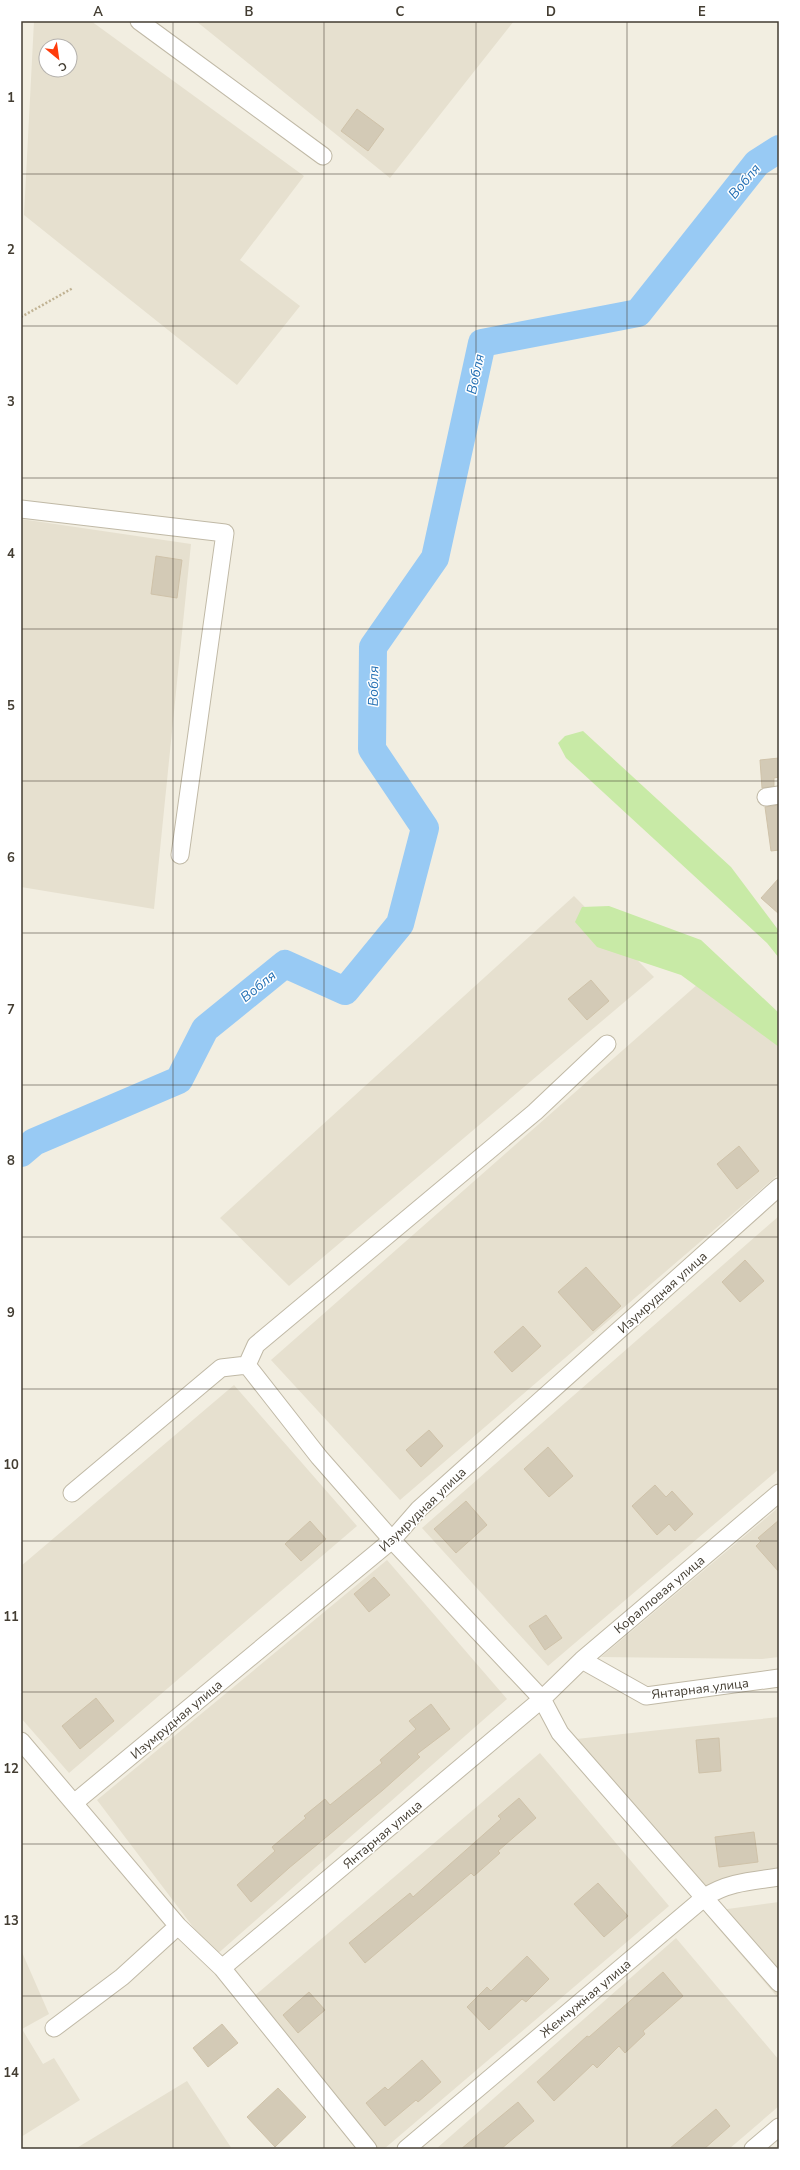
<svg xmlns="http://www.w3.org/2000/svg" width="800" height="2170" font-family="'Nunito Sans',sans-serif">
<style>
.residential{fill:#e6e0cf;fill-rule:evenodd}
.green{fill:#c8eaa6}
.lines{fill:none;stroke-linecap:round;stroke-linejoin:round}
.river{stroke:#98caf4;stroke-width:28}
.building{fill:#d3cab6;stroke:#cfc2a9}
.minor-casing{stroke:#c0b9a6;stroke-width:19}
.path{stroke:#c1b394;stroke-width:2.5;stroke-dasharray:2 2;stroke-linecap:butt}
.minor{stroke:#fff;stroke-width:17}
.grid{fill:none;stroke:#433d32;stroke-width:1;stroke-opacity:0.55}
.labels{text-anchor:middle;stroke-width:3;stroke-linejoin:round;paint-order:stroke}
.street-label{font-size:13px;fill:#433d32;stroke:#fff}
.water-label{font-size:14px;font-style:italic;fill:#2571b5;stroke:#fff}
.neatline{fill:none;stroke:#433d32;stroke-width:1.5}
.grid-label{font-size:13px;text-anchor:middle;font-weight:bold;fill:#433d32}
</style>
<rect width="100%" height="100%" fill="#f2eee1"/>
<path class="residential" d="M34,21H91L304,176L240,260L300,306L237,385L24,215ZM46,46H70V70H46Z
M196,21H514L390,178Z
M21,519L191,544L154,909L21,887Z
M574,896L654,977L289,1286L220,1218Z
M715,969L779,1045V1174L400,1500L271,1360Z
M779,1216V1469L548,1666L422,1528Z
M234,1385L357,1526L69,1773L21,1718V1566Z
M779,1507V1657L762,1659L601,1657Z
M387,1560L507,1699L215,1956L97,1800Z
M779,1717V1878L693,1889L567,1740Z
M540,1753L669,1906L384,2149H372L252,1998Z
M779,1902V1999L711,1920L713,1911Z
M676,1938L779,2060V2106L729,2149H436Z
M21,1950L49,2014L22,2029L43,2064L54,2058L80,2100L21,2137Z
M187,2081L232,2149H75Z"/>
<path class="green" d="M583,731L731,867L779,931V958L767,943L566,758L558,743L565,736Z
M609,906L701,940L779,1013V1047L681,975L597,947L575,922L582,907Z"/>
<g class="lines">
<path class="river" d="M21,1153L34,1142L179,1080L205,1029L285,964L345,991L400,924L425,828L372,749L373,647L435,558L482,343L638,313L757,163L779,149"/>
</g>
<path class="building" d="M357,109L384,129L368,151L341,131Z
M156,556L182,560L177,598L151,594Z
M779,758V777L774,778V786L762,788L760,760Z
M779,805V850L771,851L765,807Z
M779,878V914L761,898Z
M591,980L609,1001L587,1020L568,999Z
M739,1146L759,1171L737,1189L717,1164Z
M745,1260L764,1281L740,1302L722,1282Z
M586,1267L621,1306L593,1331L558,1292Z
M523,1326L541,1346L512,1372L494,1352Z
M429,1430L443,1446L421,1467L406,1450Z
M548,1447L573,1476L549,1497L524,1469Z
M655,1485L666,1497L672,1491L693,1514L675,1531L669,1524L657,1535L632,1506Z
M466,1501L487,1525L456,1553L434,1529Z
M779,1520V1572L756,1546L761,1541L758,1538Z
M310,1521L326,1539L301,1561L285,1544Z
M374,1577L390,1595L369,1612L354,1594Z
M546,1615L562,1638L545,1650L529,1626Z
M96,1698L114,1721L80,1749L62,1726Z
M431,1704L450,1729L417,1754L420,1757L383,1790L289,1868L251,1902L237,1885L275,1851L272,1847L306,1818L304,1816L325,1799L330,1805L382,1763L380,1760L416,1729L409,1721Z
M719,1738L721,1771L699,1773L696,1740Z
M519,1798L536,1818L498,1851L500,1853L474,1876L471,1873L365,1963L349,1943L410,1893L413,1897L501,1819L498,1816Z
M754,1832L758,1862L719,1867L715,1837Z
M598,1883L628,1916L604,1937L574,1904Z
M527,1956L549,1979L526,2002L522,1999L489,2030L467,2007L487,1987L491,1991Z
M663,1972L683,1996L643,2031L645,2034L625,2053L619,2046L597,2068L593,2064L554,2101L537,2082L587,2036L589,2037Z
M309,1992L325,2010L298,2033L283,2015Z
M222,2024L238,2043L208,2067L193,2048Z
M422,2060L441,2082L418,2102L416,2100L385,2126L366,2103L385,2087L388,2090Z
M278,2088L306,2117L275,2147L247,2117Z
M518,2102L534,2121L501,2149H461Z
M716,2109L730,2126L704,2149H669Z"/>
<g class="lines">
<g class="minor-casing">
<path id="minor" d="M139,21L323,156
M21,509L225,533L180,855
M766,797L779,795
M607,1044L535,1112L256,1345L247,1365L319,1457L392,1540L542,1699L560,1733L779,1983
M72,1493L221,1368L247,1365
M582,1660L646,1696L779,1678
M21,1741L178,1926L222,1968L368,2149
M74,1803L392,1540L419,1509L779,1187
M222,1968L542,1699L582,1660L779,1493
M54,2028L122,1977L178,1926
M406,2149L705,1897C728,1882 752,1881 779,1877
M753,2149L779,2127"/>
</g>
<path class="path" d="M21,317L73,288"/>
<use href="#minor" class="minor"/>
</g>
<path class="grid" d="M173,21V2149M324,21V2149M476,21V2149M627,21V2149M21,174H779M21,326H779M21,478H779M21,629H779M21,781H779M21,933H779M21,1085H779M21,1237H779M21,1389H779M21,1541H779M21,1692H779M21,1844H779M21,1996H779"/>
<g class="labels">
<g class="street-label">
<text transform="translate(662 1292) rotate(-42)" y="5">Изумрудная улица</text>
<text transform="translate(422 1509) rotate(-44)" y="5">Изумрудная улица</text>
<text transform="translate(659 1594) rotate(-40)" y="5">Коралловая улица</text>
<text transform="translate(700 1688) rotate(-7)" y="5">Янтарная улица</text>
<text transform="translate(176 1719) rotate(-40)" y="5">Изумрудная улица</text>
<text transform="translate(382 1834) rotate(-40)" y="5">Янтарная улица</text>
<text transform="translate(585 1998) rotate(-40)" y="5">Жемчужная улица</text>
</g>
<g class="water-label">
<text transform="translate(744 181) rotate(-50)" y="5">Вобля</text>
<text transform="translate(475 374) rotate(-78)" y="5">Вобля</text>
<text transform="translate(373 686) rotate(-89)" y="5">Вобля</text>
<text transform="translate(258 986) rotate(-39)" y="5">Вобля</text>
</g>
</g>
<rect width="800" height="2170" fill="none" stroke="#ffffff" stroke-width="44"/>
<g transform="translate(58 58) rotate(151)"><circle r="19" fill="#ffffff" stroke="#b4b1ad"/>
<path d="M0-3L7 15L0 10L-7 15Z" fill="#ff3b0b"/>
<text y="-6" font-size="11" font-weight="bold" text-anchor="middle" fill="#433d32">С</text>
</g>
<rect x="22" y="22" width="756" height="2126" class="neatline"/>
<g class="grid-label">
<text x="98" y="16">A</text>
<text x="249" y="16">B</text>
<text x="400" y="16">C</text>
<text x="551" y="16">D</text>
<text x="702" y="16">E</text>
<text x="11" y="102">1</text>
<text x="11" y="254">2</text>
<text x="11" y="406">3</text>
<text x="11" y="558">4</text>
<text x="11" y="710">5</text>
<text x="11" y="862">6</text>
<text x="11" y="1014">7</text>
<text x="11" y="1165">8</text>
<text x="11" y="1317">9</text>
<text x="11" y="1469">10</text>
<text x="11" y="1621">11</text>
<text x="11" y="1773">12</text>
<text x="11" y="1925">13</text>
<text x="11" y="2077">14</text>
</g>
</svg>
